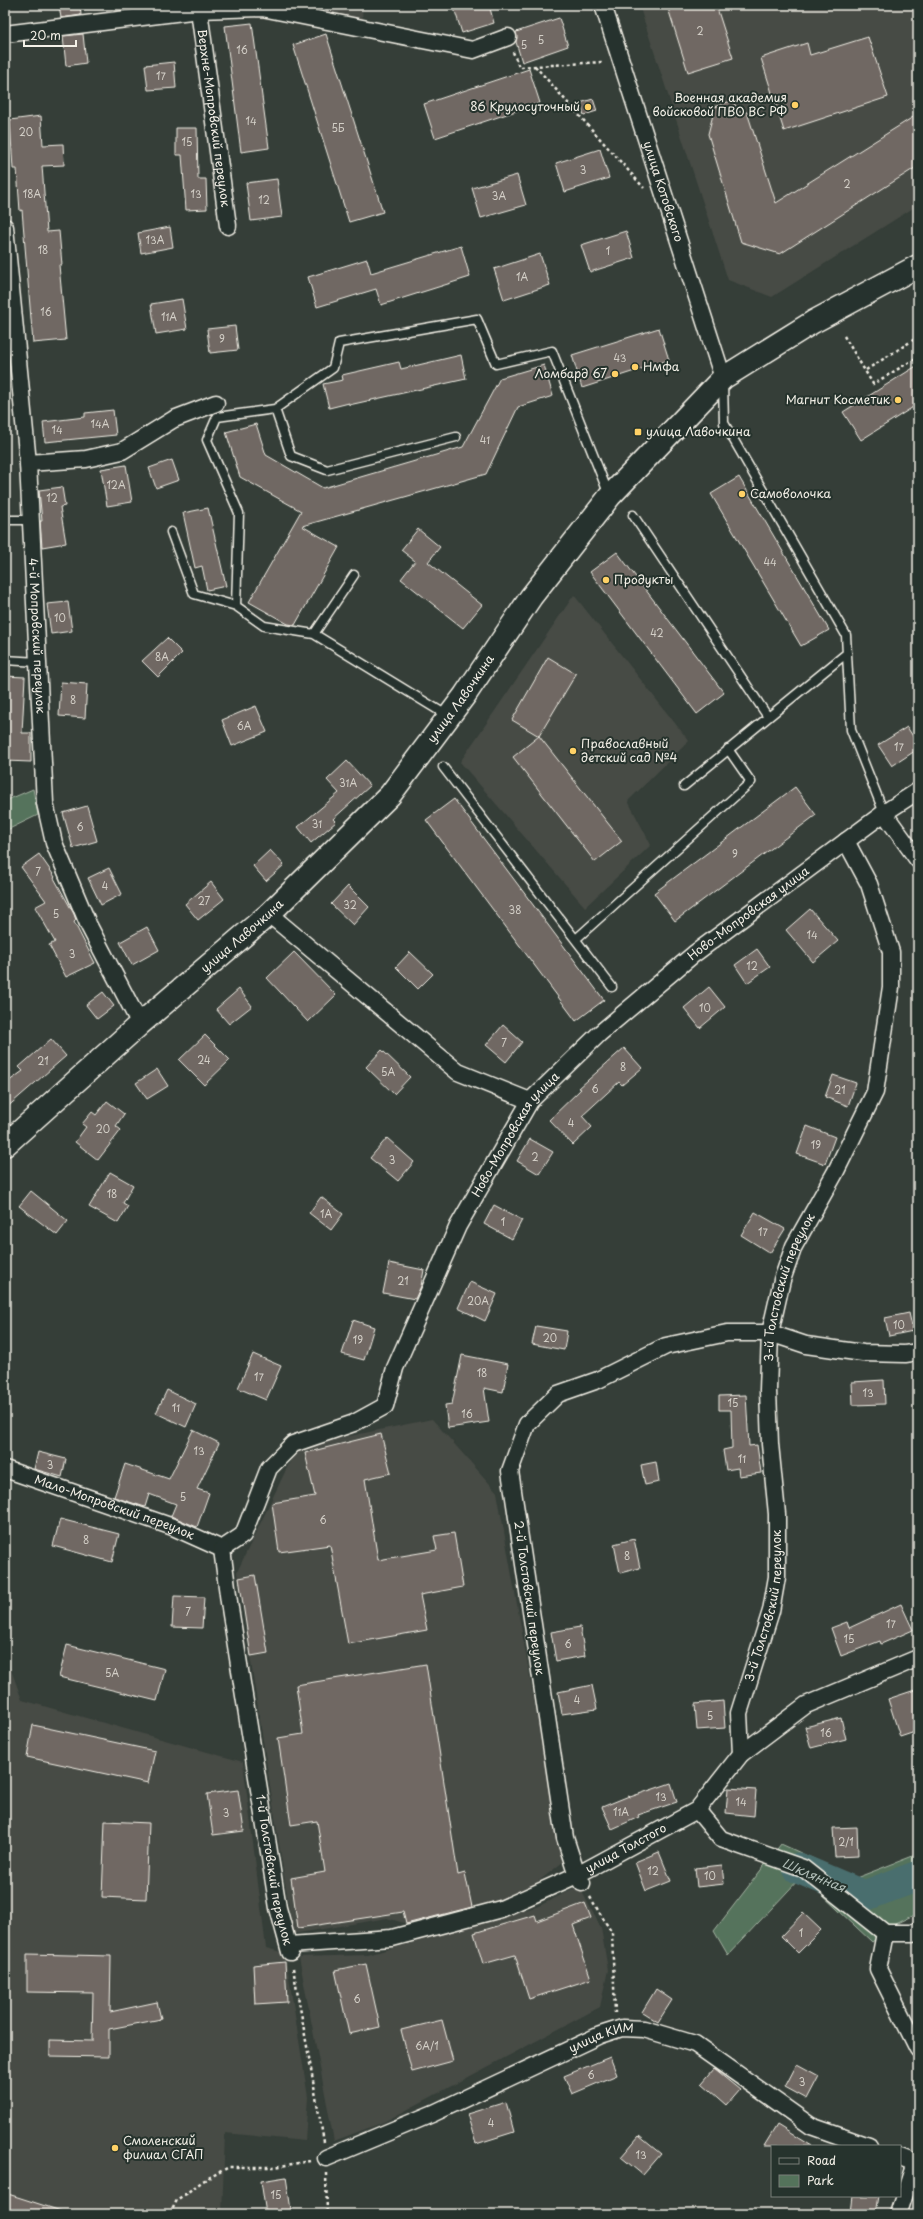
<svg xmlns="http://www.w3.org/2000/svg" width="923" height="2219" font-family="'Playpen Sans',sans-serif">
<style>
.built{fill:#474b45}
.green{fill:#54735b;stroke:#a4b2a2}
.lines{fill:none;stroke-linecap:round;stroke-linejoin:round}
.river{stroke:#4a6e6e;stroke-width:31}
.building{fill:#706863;stroke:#f4f1e8}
.service-casing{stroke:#f4f1e8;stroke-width:11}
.minor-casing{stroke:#f4f1e8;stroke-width:19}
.secondary-casing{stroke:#f4f1e8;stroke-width:25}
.path{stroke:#f4f1e8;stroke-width:2.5;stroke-dasharray:3 3;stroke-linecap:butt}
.service{stroke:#26332d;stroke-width:8}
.minor{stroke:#26332d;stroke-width:16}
.secondary{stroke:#26332d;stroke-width:22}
.poi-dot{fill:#ffd166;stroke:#26332d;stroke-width:1.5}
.labels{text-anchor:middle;stroke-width:4;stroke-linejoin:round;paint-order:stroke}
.number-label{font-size:10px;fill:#d3cfc7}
.poi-label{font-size:12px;fill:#f4f1e8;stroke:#26332d;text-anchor:start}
.street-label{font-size:12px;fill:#f4f1e8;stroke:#26332d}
.water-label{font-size:13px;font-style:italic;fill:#b0bdb7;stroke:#26332d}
</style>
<rect width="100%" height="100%" fill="#353e38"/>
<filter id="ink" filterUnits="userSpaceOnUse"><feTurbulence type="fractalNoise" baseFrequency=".025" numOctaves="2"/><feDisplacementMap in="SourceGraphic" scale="8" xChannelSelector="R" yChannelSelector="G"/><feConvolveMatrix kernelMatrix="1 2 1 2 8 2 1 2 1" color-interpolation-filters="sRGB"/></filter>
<g filter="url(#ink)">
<path class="built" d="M220,5H362L363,31L220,13Z
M639,5H918V205L772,297L728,280Z
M574,595L689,741L628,801L651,845L585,907L460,762Z
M432,1419L497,1492L563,1862L530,1888L497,1905L414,1926L387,1918L293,1934L237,1572L297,1447Z
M5,1653L22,1700L243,1762L266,1948L285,1953L308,2097L305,2141L225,2133L222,2214H5Z
M579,1886L601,1928L608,1970L600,2007L384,2122L334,2141L299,1957L368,1955L539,1906Z"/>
<path class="green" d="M33,789L38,815L5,831V801Z
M781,1844L856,1878L918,1854V1913L895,1924L872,1942L802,1876L728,1955L714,1931Z"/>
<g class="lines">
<path class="river" d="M798,1868L864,1896L918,1876"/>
</g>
<path class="building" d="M59,5H80L81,15L61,18Z
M453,5H489L494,23L462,33Z
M667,5H716L733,58L688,72Z
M559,18L568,46L522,62L516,42V32Z
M252,23L269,148L241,152L225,26Z
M83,34L86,63L66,66L63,36Z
M326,34L383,212L349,222L293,45Z
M868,37L888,97L784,131L761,58L807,43L810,55Z
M174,62L176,88L148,90L145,65Z
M529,69L540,103L435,138L424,104Z
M593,99L597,111L584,115L580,103Z
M733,100L738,112H747L776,203L918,114V166L780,254L741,242L708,134L715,107Z
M41,116L43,145L63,144L64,165L42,166L47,232L59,231L62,265H59L66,340L33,343L22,210L20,211L17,169H13L10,120Z
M176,128H197L198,179H206L207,209L186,210L182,155H176Z
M600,149L609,178L565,192L556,163Z
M517,175L526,205L481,218L472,188Z
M277,179L282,217L251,221L246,183Z
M170,227L173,247L141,253L138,233Z
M626,231L634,258L590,272L581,245Z
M461,246L470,277L381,305L376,289L317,307L308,277L367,259L371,273Z
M540,254L550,285L504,300L494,269Z
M182,299L187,329L156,334L151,304Z
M235,326L238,350L210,353L207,329Z
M659,328L669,360L582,388L572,355Z
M461,355L466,379L349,405V403L329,408L323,384L343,380L342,375L399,362L401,369Z
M544,365L553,396L518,407L486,474L302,526L339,547L295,625L288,624L249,602L301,511L240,477L226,432L256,424L266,455L323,488L463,447L500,378Z
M918,365V404L861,440L843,412Z
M113,410L116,435L45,442L43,422L85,417V413Z
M172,460L179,480L156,488L149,468Z
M126,465L132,502L107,506L101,469Z
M739,477L829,630L801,646L711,494Z
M62,487L65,506L60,507L66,543L42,547L40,521H42L39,490Z
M208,508L226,586L207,590L202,566L195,568L183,513Z
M418,529L440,547L428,562L482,605L463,628L401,579L415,561L401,550Z
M617,552L724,693L697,714L590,572Z
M68,602L72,631L51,634L47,604Z
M167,638L182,653L158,677L142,661Z
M548,657L576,674L539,736L512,720Z
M5,676L25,677L22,733H31V762L5,761Z
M61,682L87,684L85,718L59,716Z
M256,706L267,732L232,746L222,720Z
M907,727L918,744V749L892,766L878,745Z
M539,736L622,841L595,862L513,757Z
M347,761L370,786L333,819L336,822L311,843L298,827L339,793L327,780Z
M795,787L816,815L675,921L654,893Z
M454,799L604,1000L576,1021L426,820Z
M87,806L97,841L73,848L63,813Z
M270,850L284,865L266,881L253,866Z
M39,854L55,877L54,878L74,914L76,920L74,922L95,963L66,977L49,945L55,942L35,907L46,901L21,867Z
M109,868L122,894L101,905L88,878Z
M211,882L224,899L198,920L185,904Z
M348,886L369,907L353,925L331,904Z
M810,909L838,941L813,962L786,930Z
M147,927L159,950L132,965L120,942Z
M757,949L770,967L747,983L735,965Z
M294,952L336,995L308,1022L267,978Z
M410,952L433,974L418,989L396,967Z
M709,987L725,1007L700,1028L684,1008Z
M239,989L252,1006L229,1024L216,1009Z
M103,992L114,1006L97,1019L86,1005Z
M503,1025L522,1042L506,1062L486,1045Z
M205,1035L230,1060L204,1085L179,1060Z
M51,1039L66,1056L5,1109V1084L23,1071L19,1067Z
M624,1048L642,1068L622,1085L619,1082L582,1116L592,1127L573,1145L549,1120L581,1089L579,1088Z
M382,1050L410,1077L394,1094L366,1067Z
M157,1069L168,1086L147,1099L136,1083Z
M833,1075L856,1083L848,1106L825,1097Z
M107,1101L124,1114L116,1126L121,1130L98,1160L75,1142L86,1127L82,1124L92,1112L96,1115Z
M807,1126L835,1137L825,1164L797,1154Z
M387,1138L414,1162L398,1181L370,1158Z
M530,1139L553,1152L539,1174L517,1161Z
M110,1172L133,1185L123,1203L128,1206L118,1223L89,1207Z
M31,1191L68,1221L57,1235L19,1206Z
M321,1197L343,1214L331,1230L309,1213Z
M494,1205L522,1220L512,1239L484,1224Z
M755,1212L785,1229L770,1253L741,1235Z
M389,1263L424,1270L421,1286L415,1299L383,1293Z
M470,1282L497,1294L485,1321L458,1308Z
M909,1313L913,1331L889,1336L885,1318Z
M353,1320L374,1327L364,1360L342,1354Z
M536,1326L567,1331L564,1350L532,1344Z
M253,1354L281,1366L266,1400L238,1388Z
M462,1355L508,1364L503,1392L484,1388L489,1422L448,1428L445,1405L452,1404Z
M884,1380L885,1404L853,1405L852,1382Z
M167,1390L196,1404L186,1427L156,1413Z
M746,1395L749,1446L757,1445L761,1473L739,1476L738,1468L726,1470L723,1450L732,1448L731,1410H719V1396Z
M193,1430L219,1443L197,1489L209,1493L197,1527L171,1516L176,1504L149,1494L145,1507L114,1497L125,1464L169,1479Z
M381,1434L391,1473L365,1479L378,1560L437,1550L434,1536L454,1533L463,1587L420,1595L427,1630L348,1644L330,1545L279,1552L272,1503L315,1496L305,1453Z
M38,1452L66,1459L62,1477L34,1469Z
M656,1462L659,1482L645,1485L641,1465Z
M60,1519L119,1534L112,1562L53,1546Z
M634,1539L640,1568L620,1573L614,1544Z
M255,1575L268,1653L251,1656L239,1578Z
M174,1596L204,1597L202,1628L172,1627Z
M901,1604L913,1630L881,1644L880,1641L841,1656L831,1628L847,1622L849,1628Z
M580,1627L585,1656L556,1661L551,1632Z
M67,1645L165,1669L157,1701L59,1677Z
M426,1664L458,1875L465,1873L472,1907L406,1924L403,1912L298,1928L291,1878L325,1872L317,1821L291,1825L278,1738L303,1734L296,1685Z
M592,1685L597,1709L562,1714L558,1692Z
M918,1689V1731L900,1737L888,1699Z
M723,1701L725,1728L697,1730L695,1704Z
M841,1718L846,1739L811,1748L805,1727Z
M33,1725L155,1751L148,1783L27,1757Z
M671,1783L677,1802L638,1815L639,1817L612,1829L602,1807L629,1796L630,1797Z
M728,1788L756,1790L754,1816L726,1813Z
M238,1790L244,1831L213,1835L207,1794Z
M105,1821L149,1823L146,1899L102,1897Z
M857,1827L858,1856L835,1857L833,1828Z
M659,1852L671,1881L646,1891L635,1862Z
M722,1865L724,1884L697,1887L695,1868Z
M585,1903L591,1918L573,1925L591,1979L529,1999L515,1955L483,1964L474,1933L535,1915L537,1921Z
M803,1913L821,1930L798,1953L781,1936Z
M27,1954L111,1956L110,2012L157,2002L161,2019L109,2029V2057L50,2056V2040L92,2041L93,1993L27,1992Z
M285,1962L287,2002L255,2004L253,1965Z
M366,1964L380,2027L349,2034L335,1970Z
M656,1989L672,2000L658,2022L642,2012Z
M442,2020L453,2061L412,2072L401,2030Z
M610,2057L617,2075L572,2094L564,2076Z
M797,2064L819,2076L807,2099L785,2087Z
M714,2069L740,2090L727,2105L702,2083Z
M506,2102L514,2132L476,2144L467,2114Z
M777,2125L811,2146H764Z
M639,2136L661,2154L643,2175L621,2157Z
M286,2177L291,2210L266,2214L261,2181Z
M5,2193L61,2211V2214H5Z
M853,2196H879L876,2214L851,2213Z"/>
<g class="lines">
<g class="service-casing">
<path id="service" d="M723,383L724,423L846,635L851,730L884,813
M275,409L333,368L339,343L477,319L496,364L552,351L609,495
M633,515L768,717
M5,520H31
M171,532L194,594L236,606
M354,575L314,634L448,716
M314,634L264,626L236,606L239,513L207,440L217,417L275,409L291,456L327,470L456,437
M5,660L38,662
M443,767L612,987
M684,786L847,653
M576,939L751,782L728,749"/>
</g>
<g class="minor-casing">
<g id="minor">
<path id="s1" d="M603,5L723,378"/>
<path id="s2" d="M199,10L228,226"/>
<path d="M5,34L199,10L262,8L473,50L508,37"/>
<path id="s3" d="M5,227L28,463L45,803L54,843L89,926L140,1024"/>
<path d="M28,463L86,459L122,451L174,419L216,403"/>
<path d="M884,813L918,860"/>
<path d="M269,914L458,1072L530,1101"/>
<path id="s4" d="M5,1469L173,1527L222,1549"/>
<path id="s5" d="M222,1549L243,1535L269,1468L293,1444L354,1423L385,1406L395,1368L458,1226L530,1101L599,1034L694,954L884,813L918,791"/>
<path id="s6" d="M222,1549L229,1602L278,1908L290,1952"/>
<path id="s7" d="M741,1754L739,1713L771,1611L777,1577V1514L770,1444L768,1390L770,1333L782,1280L794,1246L835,1173L875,1092L891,987V952L869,884L846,841"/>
<path d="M697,1810L721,1839L803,1868L885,1933H912L918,1930"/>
<path d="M582,1883L577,1875L565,1838L510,1471L527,1424L558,1394L598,1380L666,1346L727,1333H770L806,1345L863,1353L905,1354L918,1352"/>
<path d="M885,1933L878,1969L918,2049"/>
<path id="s8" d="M289,1945L392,1938L501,1909L577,1875L697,1810L741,1754L806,1705L918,1658"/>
<path d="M900,2157L918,2164"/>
<path id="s9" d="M326,2158L434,2113L600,2035L622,2028L644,2029L695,2044L811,2126L868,2146"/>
<path d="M898,2214L915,2163"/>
</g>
</g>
<g class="secondary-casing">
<g id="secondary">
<path id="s10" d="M5,1145L140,1024L269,914L390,795L465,695L531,597L610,496L723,378L813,322L918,266"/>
</g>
</g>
<path class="path" d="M513,52L519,67L602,62
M535,66L644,188
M844,336L873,384L918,357
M866,370L918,337
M590,1897L612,1933L615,2013
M293,1968L324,2142
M326,2173L327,2214
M170,2214L177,2200L203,2181L229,2167H275L310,2161"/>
<use href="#service" class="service"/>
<use href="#minor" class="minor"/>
<use href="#secondary" class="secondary"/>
</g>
</g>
<g class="poi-dot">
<circle cx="795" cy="105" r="4"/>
<circle cx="588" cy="107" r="4"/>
<circle cx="635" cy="367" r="4"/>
<circle cx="615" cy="374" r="4"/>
<circle cx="898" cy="400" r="4"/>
<rect x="634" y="428" width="8" height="8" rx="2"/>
<circle cx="742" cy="494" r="4"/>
<circle cx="606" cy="580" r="4"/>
<circle cx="573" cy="751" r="4"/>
<circle cx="115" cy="2148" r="4"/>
</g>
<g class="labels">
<g class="number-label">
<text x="700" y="35">2</text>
<text x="541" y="44">5</text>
<text x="524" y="49">5</text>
<text x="242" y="54">16</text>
<text x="161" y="80">17</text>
<text x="251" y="125">14</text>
<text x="338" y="132">5Б</text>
<text x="26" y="136">20</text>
<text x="187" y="146">15</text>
<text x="583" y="174">3</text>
<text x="847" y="188">2</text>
<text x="32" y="198">18А</text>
<text x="196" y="198">13</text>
<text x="499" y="200">3А</text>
<text x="264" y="204">12</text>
<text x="155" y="244">13А</text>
<text x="43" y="254">18</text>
<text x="608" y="255">1</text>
<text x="522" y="281">1А</text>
<text x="46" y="316">16</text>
<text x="169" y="321">11А</text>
<text x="222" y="343">9</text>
<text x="620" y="362">43</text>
<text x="100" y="428">14А</text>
<text x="57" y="434">14</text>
<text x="485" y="444">41</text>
<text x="116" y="489">12А</text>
<text x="52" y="502">12</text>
<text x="770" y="566">44</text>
<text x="60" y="622">10</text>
<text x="657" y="637">42</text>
<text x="162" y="661">8А</text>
<text x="73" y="704">8</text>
<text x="244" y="730">6А</text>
<text x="899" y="751">17</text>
<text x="348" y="787">31А</text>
<text x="317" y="828">31</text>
<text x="80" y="831">6</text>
<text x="735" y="858">9</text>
<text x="38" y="876">7</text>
<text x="105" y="890">4</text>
<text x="204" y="905">27</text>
<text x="350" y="909">32</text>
<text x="515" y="914">38</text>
<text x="56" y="918">5</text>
<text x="812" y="939">14</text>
<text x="72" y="958">3</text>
<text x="752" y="970">12</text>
<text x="705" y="1012">10</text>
<text x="504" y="1047">7</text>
<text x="204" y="1064">24</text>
<text x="43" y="1065">21</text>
<text x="623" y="1071">8</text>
<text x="388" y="1076">5А</text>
<text x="595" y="1093">6</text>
<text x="840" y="1094">21</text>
<text x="571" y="1127">4</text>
<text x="103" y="1133">20</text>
<text x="816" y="1149">19</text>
<text x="535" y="1161">2</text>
<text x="392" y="1164">3</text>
<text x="112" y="1198">18</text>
<text x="326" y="1218">1А</text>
<text x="503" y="1226">1</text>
<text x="763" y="1236">17</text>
<text x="403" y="1285">21</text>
<text x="478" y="1305">20А</text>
<text x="899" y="1329">10</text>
<text x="550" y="1342">20</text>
<text x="358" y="1344">19</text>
<text x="482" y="1377">18</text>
<text x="259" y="1381">17</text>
<text x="868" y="1397">13</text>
<text x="733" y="1407">15</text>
<text x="176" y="1412">11</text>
<text x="467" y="1418">16</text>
<text x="199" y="1455">13</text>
<text x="742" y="1463">11</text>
<text x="50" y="1469">3</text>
<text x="183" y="1501">5</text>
<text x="323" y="1524">6</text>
<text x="86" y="1544">8</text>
<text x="627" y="1560">8</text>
<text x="188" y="1616">7</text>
<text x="891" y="1628">17</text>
<text x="849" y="1643">15</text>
<text x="568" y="1648">6</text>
<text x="112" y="1677">5А</text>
<text x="577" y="1704">4</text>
<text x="710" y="1720">5</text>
<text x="826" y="1737">16</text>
<text x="661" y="1801">13</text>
<text x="741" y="1806">14</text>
<text x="621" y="1816">11А</text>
<text x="226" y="1817">3</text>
<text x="846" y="1846">2/1</text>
<text x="653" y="1875">12</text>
<text x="710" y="1880">10</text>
<text x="801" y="1937">1</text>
<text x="357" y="2003">6</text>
<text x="427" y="2050">6А/1</text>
<text x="591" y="2079">6</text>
<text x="802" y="2086">3</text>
<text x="491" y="2127">4</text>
<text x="641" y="2159">13</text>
<text x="276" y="2199">15</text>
</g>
<g class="poi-label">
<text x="787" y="102" text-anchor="end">Военная академия<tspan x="787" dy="14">войсковой ПВО ВС РФ</tspan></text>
<text x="580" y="111" text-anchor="end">86 Крулосуточный</text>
<text x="643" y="371">Нмфа</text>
<text x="607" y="378" text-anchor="end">Ломбард 67</text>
<text x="890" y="404" text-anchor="end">Магнит Косметик</text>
<text x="646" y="436">улица Лавочкина</text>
<text x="750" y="498">Самоволочка</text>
<text x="614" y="584">Продукты</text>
<text x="581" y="748">Православный<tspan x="581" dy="14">детский сад №4</tspan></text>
<text x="123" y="2145">Смоленский<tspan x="123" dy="14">филиал СГАП</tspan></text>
</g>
<g class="street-label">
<text dy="4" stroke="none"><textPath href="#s2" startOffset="109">Верхне-Мопровский переулок</textPath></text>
<text dy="4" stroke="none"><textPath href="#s1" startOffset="196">улица Котовского</textPath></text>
<text dy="4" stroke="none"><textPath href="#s3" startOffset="410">4-й Мопровский переулок</textPath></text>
<text dy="4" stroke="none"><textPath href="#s10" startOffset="640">улица Лавочкина</textPath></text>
<text dy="4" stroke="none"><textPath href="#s5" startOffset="858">Ново-Мопровская улица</textPath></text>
<text dy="4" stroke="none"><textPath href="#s10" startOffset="316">улица Лавочкина</textPath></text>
<text dy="4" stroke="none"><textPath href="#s5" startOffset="534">Ново-Мопровская улица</textPath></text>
<text dy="4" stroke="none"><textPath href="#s7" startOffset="476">3-й Толстовский переулок</textPath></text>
<text dy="4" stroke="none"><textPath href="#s4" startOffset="116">Мало-Мопровский переулок</textPath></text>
<text transform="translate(529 1598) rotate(82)" y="4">2-й Толстовский переулок</text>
<text dy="4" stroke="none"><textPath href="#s7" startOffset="152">3-й Толстовский переулок</textPath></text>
<text dy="4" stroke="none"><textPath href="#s8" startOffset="355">улица Толстого</textPath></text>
<text dy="4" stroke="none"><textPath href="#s6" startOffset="325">1-й Толстовский переулок</textPath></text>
<text dy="4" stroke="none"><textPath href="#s9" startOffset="301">улица КИМ</textPath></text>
</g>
<g class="water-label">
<text transform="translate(814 1875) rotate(23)" y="5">Шклянная</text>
</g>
</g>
<rect width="923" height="2219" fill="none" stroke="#26332d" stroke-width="20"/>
<rect x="10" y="10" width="903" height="2199" fill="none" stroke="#f4f1e8" stroke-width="1.5" filter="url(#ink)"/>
<rect x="771" y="2145" width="130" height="52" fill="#26332d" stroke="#787f78"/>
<rect x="779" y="2158" width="20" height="6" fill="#26332d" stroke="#787f78"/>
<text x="807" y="2165" font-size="12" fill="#f4f1e8">Road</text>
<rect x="779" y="2175" width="20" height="12" fill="#54735b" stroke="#787f78"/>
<text x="807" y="2185" font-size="12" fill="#f4f1e8">Park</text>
<path d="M24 40v6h52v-6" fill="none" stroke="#f4f1e8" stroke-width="2"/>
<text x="30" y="40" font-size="12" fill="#f4f1e8" stroke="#26332d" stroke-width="3" paint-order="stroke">20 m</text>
</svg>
